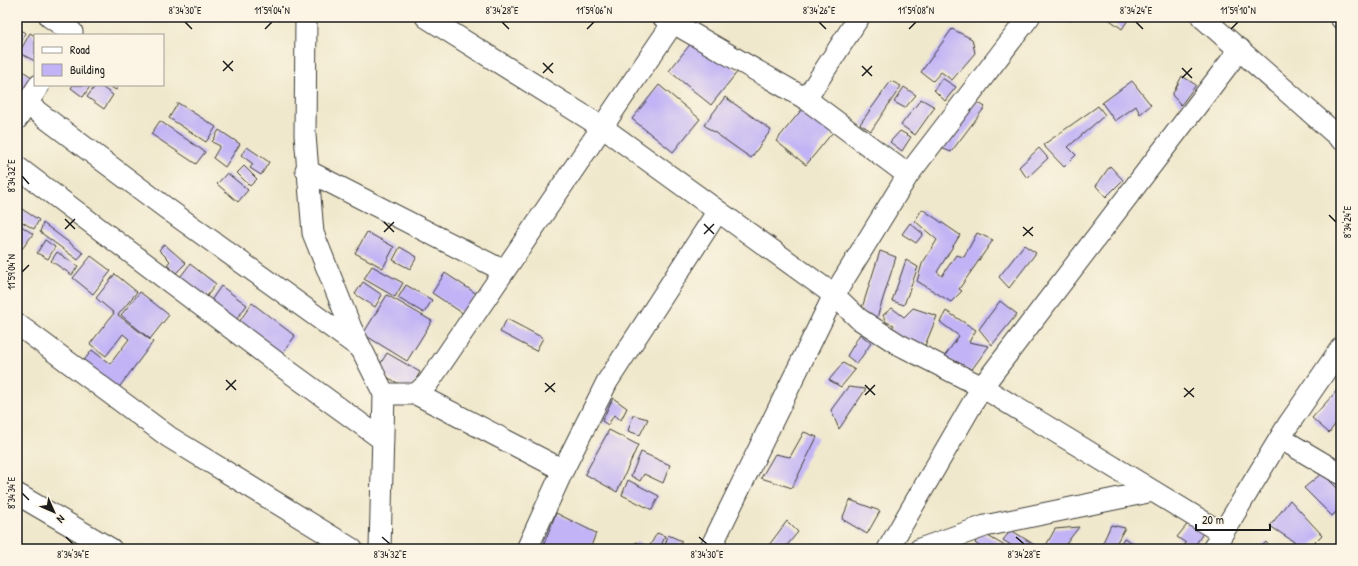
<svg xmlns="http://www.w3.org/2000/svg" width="1358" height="566" font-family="'Patrick Hand',sans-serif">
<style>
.building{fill:#c1b3f5}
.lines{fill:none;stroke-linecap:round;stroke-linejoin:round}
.minor-casing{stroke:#3c3b36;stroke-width:23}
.minor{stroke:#fff;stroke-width:21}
.ticks{fill:none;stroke:#1c1c1c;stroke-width:1.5}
.neatline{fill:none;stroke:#1c1c1c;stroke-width:1.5}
.ticks-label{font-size:10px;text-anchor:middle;fill:#1c1c1c}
</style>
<rect width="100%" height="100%" fill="#fcf5e5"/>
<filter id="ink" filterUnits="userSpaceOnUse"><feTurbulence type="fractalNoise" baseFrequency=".025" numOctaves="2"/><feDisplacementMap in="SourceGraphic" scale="8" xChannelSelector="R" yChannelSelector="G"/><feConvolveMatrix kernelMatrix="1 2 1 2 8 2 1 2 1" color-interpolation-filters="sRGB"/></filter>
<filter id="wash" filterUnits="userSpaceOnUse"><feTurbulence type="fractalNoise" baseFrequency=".012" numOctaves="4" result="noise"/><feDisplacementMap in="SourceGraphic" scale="16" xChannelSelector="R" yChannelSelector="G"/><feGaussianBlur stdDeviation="0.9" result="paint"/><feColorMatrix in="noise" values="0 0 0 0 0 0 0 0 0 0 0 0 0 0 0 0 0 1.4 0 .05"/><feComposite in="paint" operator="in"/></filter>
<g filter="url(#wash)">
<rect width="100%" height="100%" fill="#f0e8cc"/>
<g id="blocks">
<path class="building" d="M1063,17H1075L1071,21Z
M1106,17H1130L1122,29Z
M17,29L26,33L17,49Z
M952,29L972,39L975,53L952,80L941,72L933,81L921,72Z
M30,33L35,36V61L19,53Z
M696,37L738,71L711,105L669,71Z
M17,67L33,78L17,103V85L23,88L17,84Z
M1182,76L1196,85L1181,105L1172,95Z
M942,78L956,87L945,101L934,90Z
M891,81L901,86L871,131L860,124Z
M1132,81L1151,105L1140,114L1136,106L1115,121L1102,103Z
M73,85H91L83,97L71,88Z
M96,85H99L113,95L104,109L87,97Z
M107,85H119L116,90Z
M659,85L700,119L673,152L632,119Z
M904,87L916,95L905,108L894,102Z
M725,97L771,130L751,158L704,125Z
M921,99L935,107L915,135L901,125Z
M976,101L985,107L951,152L941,148Z
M178,103L216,127L206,142L169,118Z
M1098,106L1105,115L1068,147L1076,155L1064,167L1043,145Z
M803,108L833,132L806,165L776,141Z
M160,121L205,152L196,164L151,134Z
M219,130L240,144L225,167L213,158L220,146L212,142Z
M900,131L911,137L902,151L890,142Z
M247,147L269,162L261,175L250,168L253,164L241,155Z
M1039,148L1048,158L1027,178L1019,167Z
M244,166L257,179L250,186L237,173Z
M1110,166L1123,180L1106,197L1096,186Z
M227,173L248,190L238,202L217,184Z
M17,206L39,220L34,229L17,219Z
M922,209L960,235L937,272L942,276L956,255L964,257L977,233L993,240L959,289L962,291L951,302L917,281L922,264L937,240L915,221Z
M17,223L33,234L22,249L17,246Z
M43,223L83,253L78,260L40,232Z
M910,223L923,234L916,243L902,234Z
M367,232L394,247L383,268L355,253Z
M45,240L55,247L48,259L37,253Z
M164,244L186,263L176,273L167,265L170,261L159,250Z
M1024,245L1036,253L1009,288L999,277Z
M400,247L417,257L410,269L393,260Z
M880,251L896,257L876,321L861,311Z
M57,252L78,266L72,275L51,261Z
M91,256L111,271L93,294L73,278Z
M906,260L918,267L904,305L892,301Z
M190,264L216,284L204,300L178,280Z
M372,266L403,283L395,297L364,279Z
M445,273L477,294L464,314L432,293Z
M115,274L137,292L118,315L153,342L117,390L82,363L92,350L110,364L129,339L123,334L106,356L90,344L114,313L96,298Z
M363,282L382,295L375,307L355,294Z
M406,285L432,300L424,313L398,298Z
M221,286L247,305L233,324L208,305Z
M140,292L169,315L150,339L121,315Z
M387,295L432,321L407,361L363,334Z
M1000,301L1017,314L992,345L979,329Z
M252,303L295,336L279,358L235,328Z
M892,308L904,317L913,308L937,316L924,348L890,332L894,325L886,322L883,315Z
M946,311L976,330L969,342L989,346L970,372L944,357L959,336L940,322Z
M507,319L543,338L536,351L500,332Z
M860,334L871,343L857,364L847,356Z
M387,353L420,372L410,390L376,371Z
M843,363L855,370L841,387L829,380Z
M1341,386V416L1329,433L1312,418Z
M848,387L866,389L839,429L831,410Z
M613,398L627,408L621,420L614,415L608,425L602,421Z
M633,415L648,419L640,435L628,431Z
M609,430L638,445L617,492L585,474Z
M804,432L817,437L792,488L761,478L775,454L790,457Z
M641,452L670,465L663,483L644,474L640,481L631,476Z
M1322,473L1341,492V507L1332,516L1304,488Z
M628,480L659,496L652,510L622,495Z
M850,500L880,511L867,534L842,519Z
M1290,500L1322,535L1308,549H1305L1270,526Z
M556,513L596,533L590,549H542Z
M787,521L798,532L784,549H766Z
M1190,521L1203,533L1193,549H1182L1186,543L1177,537Z
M1111,525L1125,528L1113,549H1100Z
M1079,527L1062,549H1044L1055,529Z
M1011,530L1041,549H1017L1003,540Z
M981,532L1010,549H983L975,543Z
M657,533L665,536L660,549H648Z
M668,535L682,541L677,549H664Z
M1124,538L1143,549H1118Z
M636,542L646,546L644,549H633Z
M1266,542L1272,549H1259Z"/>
</g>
</g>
<g filter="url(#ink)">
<use href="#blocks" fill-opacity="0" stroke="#3c3b36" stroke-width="1"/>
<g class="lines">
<g class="minor-casing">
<path id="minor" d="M50,17L72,32
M306,17L305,135L313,233L351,328L384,394L380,549
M426,17L602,127L834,295L859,319L898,344L982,387L1222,533
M663,17L806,99L908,175
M1202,17L1341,139
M1341,17V18
M806,99L859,17
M27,104L166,208L359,347
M17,119L39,85
M17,167L284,368L383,440
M306,170L504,271
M17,324L169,437L352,549
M384,394H416L428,383L677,17
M416,394L563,470
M1280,438L1341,474
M17,494L111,549
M527,549L563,470L607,382L718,211
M710,549L834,295L908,175L1029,17
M888,549L982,387L1240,49
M920,549L985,526L1153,491
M1213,549L1288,425L1341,348"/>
</g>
<use href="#minor" class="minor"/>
</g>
</g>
<path class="ticks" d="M185,22L192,29M502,22L509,29M819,22L826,29M1136,22L1143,29M265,29L272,22M587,29L594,22M909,29L916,22M1231,29L1238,22M223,61L233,71M543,63L553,73M862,66L872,76M1182,68L1192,78M223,71L233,61M543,73L553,63M862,76L872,66M1182,78L1192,68M22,176L29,184M1329,215L1336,222M65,219L75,229M384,222L394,232M704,224L714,234M1023,227L1033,236M65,229L75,219M384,232L394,222M704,234L714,224M1023,236L1033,227M22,272L29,265M226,380L236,390M545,383L555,392M865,385L875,395M1184,388L1194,397M226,390L236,380M545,392L555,383M865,395L875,385M1184,397L1194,388M22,493L29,500M66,537L73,544M382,537L390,544M699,537L707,544M1016,537L1024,544"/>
<rect width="1358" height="566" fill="none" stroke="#fcf5e5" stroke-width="44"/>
<rect x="34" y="34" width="130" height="52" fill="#fcf5e5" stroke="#a29e95"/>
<rect x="42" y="47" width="20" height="6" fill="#ffffff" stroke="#a29e95"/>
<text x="70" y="54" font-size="12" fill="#1c1c1c">Road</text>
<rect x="42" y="64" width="20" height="12" fill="#c1b3f5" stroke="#a29e95"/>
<text x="70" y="74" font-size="12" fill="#1c1c1c">Building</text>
<g transform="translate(54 512) rotate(135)" stroke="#fcf5e5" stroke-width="3" paint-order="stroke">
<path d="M0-3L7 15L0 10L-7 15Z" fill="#1c1c1c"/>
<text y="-6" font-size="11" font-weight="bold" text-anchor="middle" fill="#1c1c1c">N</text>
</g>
<path d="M1196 524v6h74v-6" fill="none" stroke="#1c1c1c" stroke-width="2"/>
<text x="1202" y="524" font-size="12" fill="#1c1c1c" stroke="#fcf5e5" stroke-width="3" paint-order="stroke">20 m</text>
<rect x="22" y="22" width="1314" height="522" class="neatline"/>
<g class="ticks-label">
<text x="185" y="14">8°34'30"E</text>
<text x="272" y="14">11°59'04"N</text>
<text x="502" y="14">8°34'28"E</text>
<text x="594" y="14">11°59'06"N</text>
<text x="819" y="14">8°34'26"E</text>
<text x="916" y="14">11°59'08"N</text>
<text x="1136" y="14">8°34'24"E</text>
<text x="1238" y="14">11°59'10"N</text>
<text transform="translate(11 176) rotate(-90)" y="4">8°34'32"E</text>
<text transform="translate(1347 222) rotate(-90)" y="4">8°34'24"E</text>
<text transform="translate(11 272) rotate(-90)" y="4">11°59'04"N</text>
<text transform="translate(11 493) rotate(-90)" y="4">8°34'34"E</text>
<text x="73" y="558">8°34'34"E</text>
<text x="390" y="558">8°34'32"E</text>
<text x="707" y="558">8°34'30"E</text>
<text x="1024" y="558">8°34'28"E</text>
</g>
</svg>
